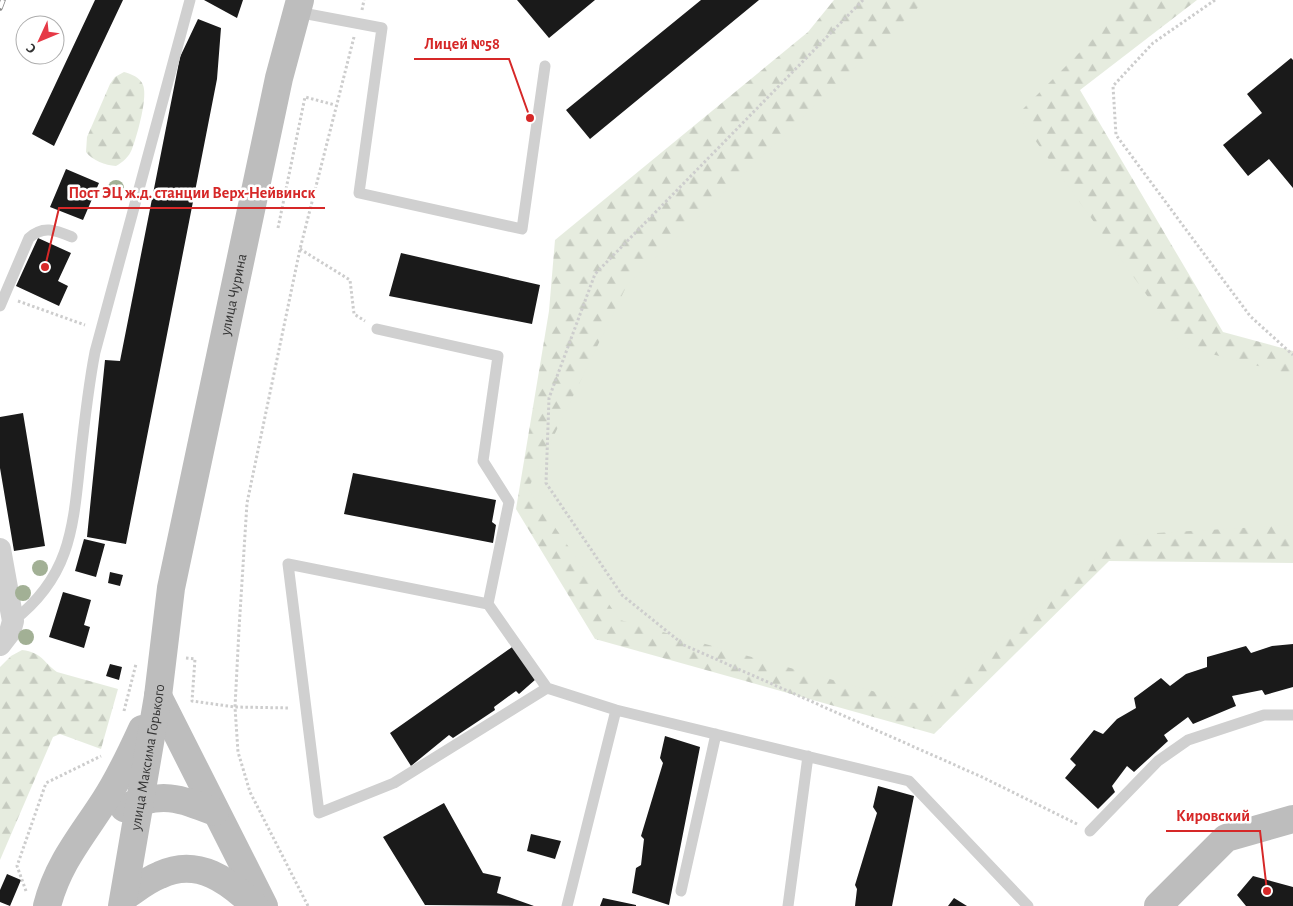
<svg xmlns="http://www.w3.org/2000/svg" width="1293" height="906" font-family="'Alegreya Sans',sans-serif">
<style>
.forest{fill:url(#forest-firs)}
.park{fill:#e6ecdf}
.building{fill:#1a1a1a}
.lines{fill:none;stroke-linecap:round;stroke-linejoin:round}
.path{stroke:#cdcdcd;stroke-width:3;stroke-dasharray:2.5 2.5;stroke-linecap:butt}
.lane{stroke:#d0d0d0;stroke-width:11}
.street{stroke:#d0d0d0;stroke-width:22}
.secondary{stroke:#bdbdbd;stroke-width:28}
.rail-casing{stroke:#888;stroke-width:5.5}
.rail{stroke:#fff;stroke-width:4;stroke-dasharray:11;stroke-linecap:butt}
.tree{fill:#a2b095}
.labels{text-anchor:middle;stroke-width:5;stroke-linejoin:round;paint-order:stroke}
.street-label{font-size:15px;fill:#333;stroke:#fff}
.leader{fill:none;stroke:#d62828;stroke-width:2}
.callout-dot{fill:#d62828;stroke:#fff;stroke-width:2}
.callout-label{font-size:16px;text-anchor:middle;font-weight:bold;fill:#d62828;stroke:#fff;stroke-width:5;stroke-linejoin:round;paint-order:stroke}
</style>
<defs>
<pattern id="forest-firs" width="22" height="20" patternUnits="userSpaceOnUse" patternTransform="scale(1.25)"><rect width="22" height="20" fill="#e6ecdf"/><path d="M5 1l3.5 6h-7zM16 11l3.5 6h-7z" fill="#c6cbc0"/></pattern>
</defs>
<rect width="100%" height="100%" fill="#fff"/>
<path class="forest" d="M834,0H1197L1080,90L1223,332L1293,351V563L1109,561L934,734L595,639L516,509L549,311L555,240L808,32Z
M124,72C131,74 140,77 143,85C148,97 137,136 132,149C129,157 123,162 116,166C105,165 93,161 86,152L87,137L110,84L115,77Z
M22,650C43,653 42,661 57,672L118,689L101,749L60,734L53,737L0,860V667L11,656Z"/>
<path class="park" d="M926,0H1132L1017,115L1184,347L1293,375V525L1123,535L922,705L620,620L528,489L627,285Z"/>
<path class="building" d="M95,0H123L54,146L32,134Z
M204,0H243L237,18Z
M517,0H595L549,38Z
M701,0H759L590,139L566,110Z
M198,19L221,28L217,79L126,544L87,537L105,360L120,361L180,57Z
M1291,58L1293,60V188L1269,159L1248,176L1223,145L1262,113L1247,94Z
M66,169L99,183L83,220L50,207Z
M38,238L71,253L58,281L68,286L59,306L16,286Z
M401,253L540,285L532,324L389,296Z
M23,413L45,546L14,551L0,468V417Z
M353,473L496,500L492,522L496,525L493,543L344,514Z
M84,539L105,544L96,577L75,571Z
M110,572L123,575L120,586L108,583Z
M63,592L91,600L84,625L90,627L84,648L49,637Z
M1293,644V687L1265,695L1262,690L1232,696L1236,706L1193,724L1188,717L1164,735L1168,741L1134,772L1127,766L1112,786L1115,792L1098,809L1065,778L1076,765L1070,759L1094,730L1103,734L1117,719L1136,708L1134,698L1161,678L1170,686L1186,674L1207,667V657L1246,646L1251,653L1272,646Z
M515,645L536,679L519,694L516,691L494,707L495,710L453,738L449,735L411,766L390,733Z
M110,664L122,667L119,680L106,676Z
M665,736L700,747L669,905L632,893L636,868L641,865L644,839L641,836L663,763L660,758Z
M878,786L914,796L892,906H855L857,889L855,885L877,813L873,807Z
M444,803L483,873L501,877L497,893L534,906L425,905L383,837Z
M531,834L561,841L555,859L527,851Z
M7,874L21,880L10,906L0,902V890Z
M1253,876L1293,887V906H1246L1237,895Z
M603,898L636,905V906H600Z
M954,898L967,906H948Z"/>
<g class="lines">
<path class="path" d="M863,0L595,274L549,398L546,483L622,595L684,645L982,777L1077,824
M1215,0L1153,43L1113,86L1116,135L1250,316L1293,355
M362,10L364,0
M278,228L305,97L335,105
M300,249L350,280L354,314L365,321
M18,301L85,325
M186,658L195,659L192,701L235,707L290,708
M124,711L136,664
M26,891L17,866L46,783L101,756
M308,906L250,792L238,752L235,707L239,629L247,503L300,249L354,37"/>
<path class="lane" d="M297,12L382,28L359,193L522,229L545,66
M0,306L29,238C43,225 55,230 72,237
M377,329L498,356L483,461L509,502L488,604
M13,621C70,577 73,529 80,462C84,425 88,388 95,352L190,0
M547,688L394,783L319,813L288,564L488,604L547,688L616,710L909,781L1028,906
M1090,831L1158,761L1188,740L1264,715H1293
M681,891L716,734
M567,906L616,710
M788,906L808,756"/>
<path class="street" d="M0,549L13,621L10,632L0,645"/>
<g class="secondary">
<path d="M158,696L264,906"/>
<path d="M124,808C161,791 179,798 215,812"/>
<path d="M124,897C135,890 147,880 160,875C198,857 229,881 255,906"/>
<path d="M47,906C58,863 82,836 105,800C120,777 131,753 142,729"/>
<path id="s1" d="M122,906L158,696L171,588L279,78L300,0"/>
<path d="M1158,906L1226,838L1293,819"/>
</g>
<g class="rail-casing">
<path id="rail" d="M0,8L3,0"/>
</g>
<use href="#rail" class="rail"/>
</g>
<g class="tree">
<circle cx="116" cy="188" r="8"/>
<circle cx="40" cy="568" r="8"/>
<circle cx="23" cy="593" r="8"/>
<circle cx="26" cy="637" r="8"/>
</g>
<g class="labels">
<g class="street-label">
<text dy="5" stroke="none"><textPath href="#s1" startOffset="622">улица Чурина</textPath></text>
<text dy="5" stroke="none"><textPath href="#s1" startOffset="151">улица Максима Горького</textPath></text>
</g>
</g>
<path class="leader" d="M530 118L509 59H414M45 267L59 208H325M1267 891L1260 831H1166"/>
<g class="callout-dot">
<circle cx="530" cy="118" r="5"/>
<circle cx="45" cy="267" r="5"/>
<circle cx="1267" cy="891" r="5"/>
</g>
<g class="callout-label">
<text x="462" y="49">Лицей №58</text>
<text x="192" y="198">Пост ЭЦ ж.д. станции Верх-Нейвинск</text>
<text x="1213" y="821">Кировский</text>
</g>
<g transform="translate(40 40) rotate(226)"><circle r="24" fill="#ffffff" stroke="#adadad"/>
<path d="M0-4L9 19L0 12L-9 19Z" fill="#e63946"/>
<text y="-8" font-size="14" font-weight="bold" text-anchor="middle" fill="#333333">С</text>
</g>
</svg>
